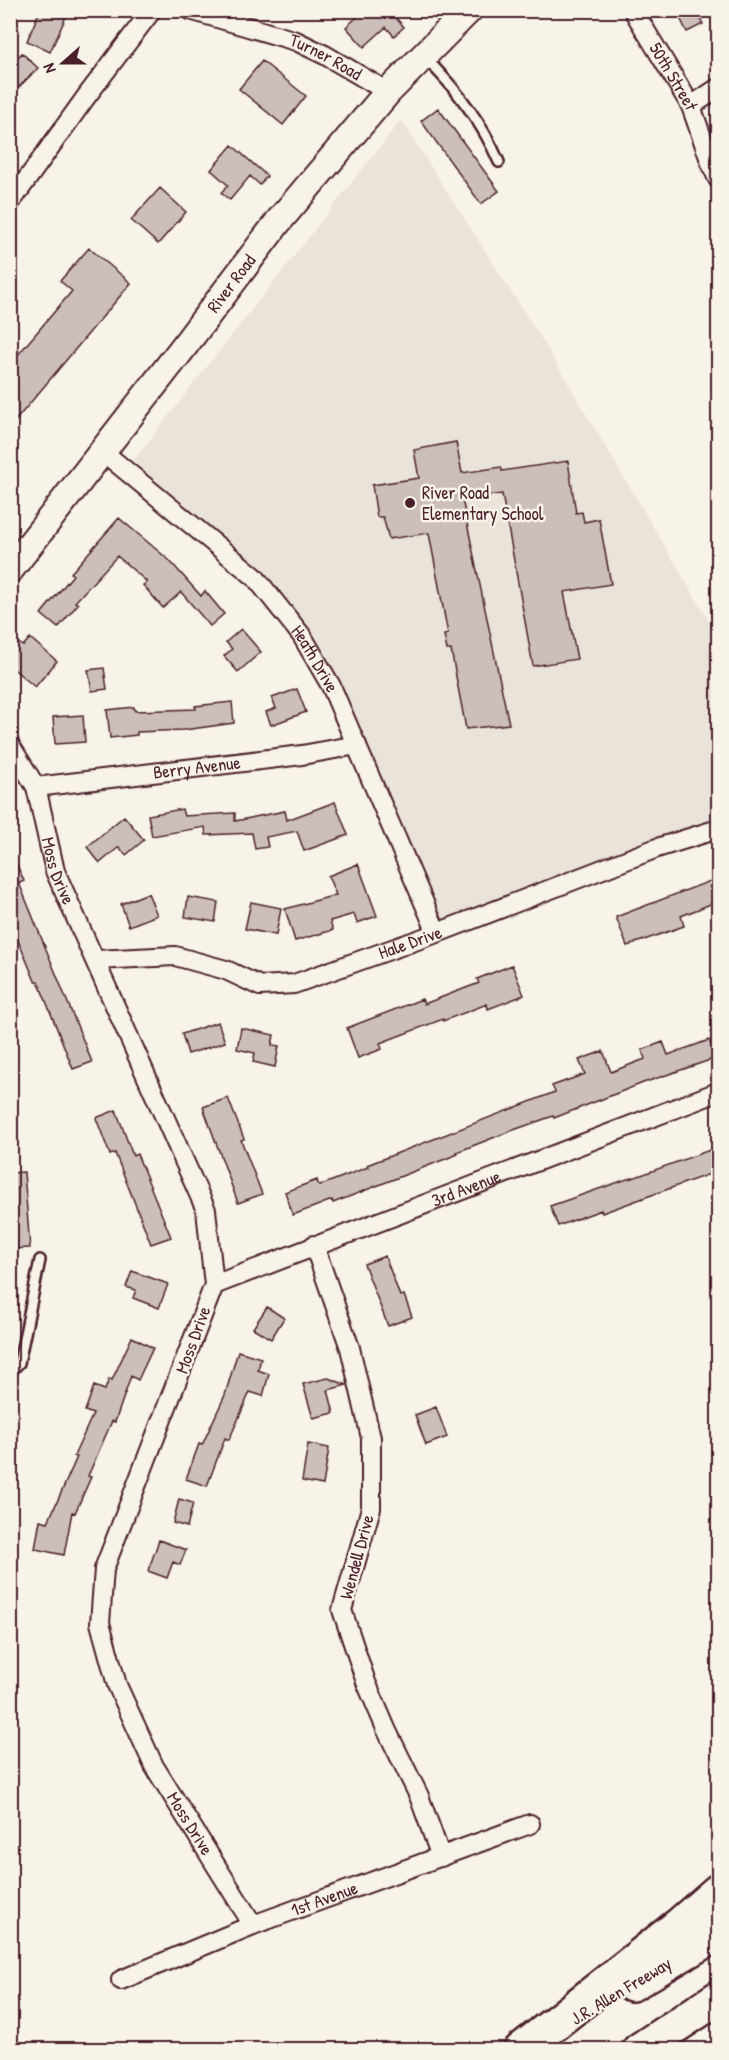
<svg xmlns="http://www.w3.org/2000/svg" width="729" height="2060" font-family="'Patrick Hand',sans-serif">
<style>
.built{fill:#eae3da}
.building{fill:#ccbfb9;stroke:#4a1f2b;stroke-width:1.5}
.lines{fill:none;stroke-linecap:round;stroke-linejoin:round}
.service-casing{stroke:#4a1f2b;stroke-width:14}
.minor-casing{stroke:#4a1f2b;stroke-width:22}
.secondary-casing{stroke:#4a1f2b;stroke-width:30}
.motorway-casing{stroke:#4a1f2b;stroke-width:38}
.service{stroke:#f7f3e8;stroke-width:9}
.minor{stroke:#f7f3e8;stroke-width:18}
.secondary{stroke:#f7f3e8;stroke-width:26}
.motorway{stroke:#f7f3e8;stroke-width:33}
.poi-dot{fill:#4a1f2b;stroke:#f7f3e8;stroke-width:2}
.labels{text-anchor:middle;stroke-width:5;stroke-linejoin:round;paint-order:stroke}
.street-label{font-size:18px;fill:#4a1f2b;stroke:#f7f3e8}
.poi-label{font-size:18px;fill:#4a1f2b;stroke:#f7f3e8;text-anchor:start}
</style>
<rect width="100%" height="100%" fill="#f7f3e8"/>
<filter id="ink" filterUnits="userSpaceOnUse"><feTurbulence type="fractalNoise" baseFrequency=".0167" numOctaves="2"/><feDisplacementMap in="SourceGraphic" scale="12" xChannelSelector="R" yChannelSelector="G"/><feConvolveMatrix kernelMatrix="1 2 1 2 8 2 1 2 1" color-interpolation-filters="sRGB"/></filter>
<g filter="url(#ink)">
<path class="built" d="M401,120L544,343L718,636V820L440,927L336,683L257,568L133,461Z"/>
<path class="building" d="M40,10H69L50,52L27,41Z
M365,10H402L395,17L404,27L394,36L386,27L364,47L346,27Z
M676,10H696L703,24L687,32Z
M22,53L38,68L18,88L10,81V65Z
M262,61L306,96L283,125L239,89Z
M438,108L499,191L481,204L421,121Z
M232,145L267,176L260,185L250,176L230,200L221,193L228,185L211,170Z
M160,188L186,212L158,244L131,220Z
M89,248L131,283L10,427V364L72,291L60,281Z
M456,442L462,473L501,467L502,471L568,461L576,513L582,512L584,522L599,519L611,584L564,592L577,659L533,666L502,494L462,499L509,724L466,729L451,650H447L444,635L448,634L429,533L389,539L383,517H377L372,485L419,478L414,450Z
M119,518L169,560L201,596L205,591L224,614L210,626L181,592L163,608L143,585L147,582L117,556L75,602L78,604L58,628L41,614L73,575L71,573Z
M241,629L261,652L238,672L224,656L232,649L226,642Z
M30,638L57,661L35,687L10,666V649L17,642L23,646Z
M104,668L107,689L92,691L88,670Z
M297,689L306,712L271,725L266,712L276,708L272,698Z
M232,702L234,723L184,730L137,732V735L110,738L107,710L134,707L135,711L196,709L195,706Z
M83,715L85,742L55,744L53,717Z
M335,802L348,835L304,851L297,831L266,837L268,847L255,849L252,833L206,835L205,827L152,836L148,815L182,809L184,816L235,813V821L285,811L287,820Z
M124,816L144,840L126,855L119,847L100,863L87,847Z
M10,849L24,881L19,883L92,1062L73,1069L38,981H35L10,921Z
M358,864L377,916L357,923L354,914L330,921L333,930L295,941L285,909L336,895L328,876Z
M718,878V901L681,916L684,926L627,946L616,917Z
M148,893L157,915L129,926L121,904Z
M188,897L218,902L215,922L185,917Z
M251,902L281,908L276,935L245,929Z
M512,965L524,995L488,1009L487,1004L443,1021V1019L380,1043L382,1049L358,1058L347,1028L422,999L424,1004L479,983L477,979Z
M218,1022L225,1042L188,1054L182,1034Z
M241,1028L274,1035L272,1045L279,1046L275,1067L253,1062L255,1053L237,1049Z
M709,1040L716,1058L643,1083L554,1118L553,1116L508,1132L457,1152L458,1154L333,1203L332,1200L293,1215L285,1192L317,1180L319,1186L368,1167L367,1165L555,1092L552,1086L585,1074L579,1060L603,1051L611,1072L645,1059L642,1050L663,1042L668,1055Z
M228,1098L244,1139L241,1140L262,1194L238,1203L203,1107Z
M116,1110L133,1156L137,1154L171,1237L151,1244L115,1153L110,1155L96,1118Z
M718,1147V1171L602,1213L601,1210L558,1226L550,1206L633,1177V1178Z
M24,1172L30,1248L10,1249V1173Z
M385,1256L400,1296L404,1295L412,1317L388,1326L364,1264Z
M132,1271L168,1284L159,1308L133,1298L136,1290L126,1287Z
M267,1307L284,1318L271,1339L253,1328Z
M132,1337L153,1348L138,1380L131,1376L115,1422L112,1421L88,1476L91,1477L75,1513L72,1512L64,1555L35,1549L40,1520L48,1522L77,1457L74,1456L93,1414L85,1411L94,1386L105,1390L109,1379L112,1380Z
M238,1351L261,1358L258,1370L269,1374L263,1396L250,1392L229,1440L225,1438L207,1486L186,1479L199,1444L202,1445L225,1395Z
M328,1378L347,1385L328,1390L334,1413L313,1418L303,1384Z
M436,1407L447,1437L426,1445L415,1415Z
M308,1444L329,1448L323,1485L302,1481Z
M179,1499L193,1503L187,1527L173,1523Z
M159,1540L186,1550L180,1565L173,1562L167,1578L148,1571Z"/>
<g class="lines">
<g class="service-casing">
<path id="service" d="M424,57C455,87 482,122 499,162
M10,1372L19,1363L40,1260"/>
</g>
<g class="minor-casing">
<g id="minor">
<path id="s1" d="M190,10L296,41L325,55L388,92"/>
<path id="s2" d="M633,10L691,106L712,166L718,179"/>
<path d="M691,106L718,88"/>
<path d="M10,203L86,97L152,10"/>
<path id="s3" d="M102,451L255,577L302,636L331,686L437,933"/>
<path id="s4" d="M10,745L36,787L55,871L206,1210L214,1285L104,1569L100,1623L117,1685L154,1766L253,1925"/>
<path id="s5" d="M36,787L302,755L357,745"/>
<path id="s6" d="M96,960L175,956L226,970L260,986L294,984L437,933L657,848L718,829"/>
<path d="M314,1245L350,1348L371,1438V1508L342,1610L366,1682L387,1731L419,1796L441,1857"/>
<path id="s7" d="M214,1285L718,1092"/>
<path id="s8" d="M121,1980L253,1925L530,1824"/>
</g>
</g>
<g class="secondary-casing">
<g id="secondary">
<path id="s9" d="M10,570L182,349L278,222L388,92L469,10"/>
</g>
</g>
<g class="motorway-casing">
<path id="motorway" d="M632,1984L718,1933
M521,2050L679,1925L718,1891
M639,2050L718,1998"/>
</g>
<use href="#service" class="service"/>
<use href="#minor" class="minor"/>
<use href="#secondary" class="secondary"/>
<use href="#motorway" class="motorway"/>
</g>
</g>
<circle class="poi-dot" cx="410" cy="503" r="6"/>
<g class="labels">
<g class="street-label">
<text dy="6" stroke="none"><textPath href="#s1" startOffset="144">Turner Road</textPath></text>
<text dy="6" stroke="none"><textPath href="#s2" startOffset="78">50th Street</textPath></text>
<text dy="6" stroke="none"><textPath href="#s9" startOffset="362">River Road</textPath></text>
<text dy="6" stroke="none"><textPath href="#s3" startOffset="300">Heath Drive</textPath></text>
<text dy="6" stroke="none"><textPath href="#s5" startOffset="162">Berry Avenue</textPath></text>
<text dy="6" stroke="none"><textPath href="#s4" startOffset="136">Moss Drive</textPath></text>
<text dy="6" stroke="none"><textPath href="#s6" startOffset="327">Hale Drive</textPath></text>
<text dy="6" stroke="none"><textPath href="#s7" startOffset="270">3rd Avenue</textPath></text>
<text transform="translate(193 1340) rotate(-70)" y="6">Moss Drive</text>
<text transform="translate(357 1557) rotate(-75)" y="6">Wendell Drive</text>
<text dy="6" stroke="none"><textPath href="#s4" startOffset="1162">Moss Drive</textPath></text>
<text dy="6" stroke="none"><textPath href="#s8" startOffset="219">1st Avenue</textPath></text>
<text transform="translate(621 1991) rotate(-31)" y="6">J.R. Allen Freeway</text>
</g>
<g class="poi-label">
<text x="422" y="499">River Road<tspan x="422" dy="21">Elementary School</tspan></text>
</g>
</g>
<rect width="729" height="2060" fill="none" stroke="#f7f3e8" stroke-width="36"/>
<rect x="18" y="18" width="693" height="2024" fill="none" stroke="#4a1f2b" stroke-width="2" filter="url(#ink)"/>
<g transform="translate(63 63) rotate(249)" stroke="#f7f3e8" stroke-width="4.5" paint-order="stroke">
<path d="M0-4.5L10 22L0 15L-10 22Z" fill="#4a1f2b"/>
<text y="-9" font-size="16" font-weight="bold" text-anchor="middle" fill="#4a1f2b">N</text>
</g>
</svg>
